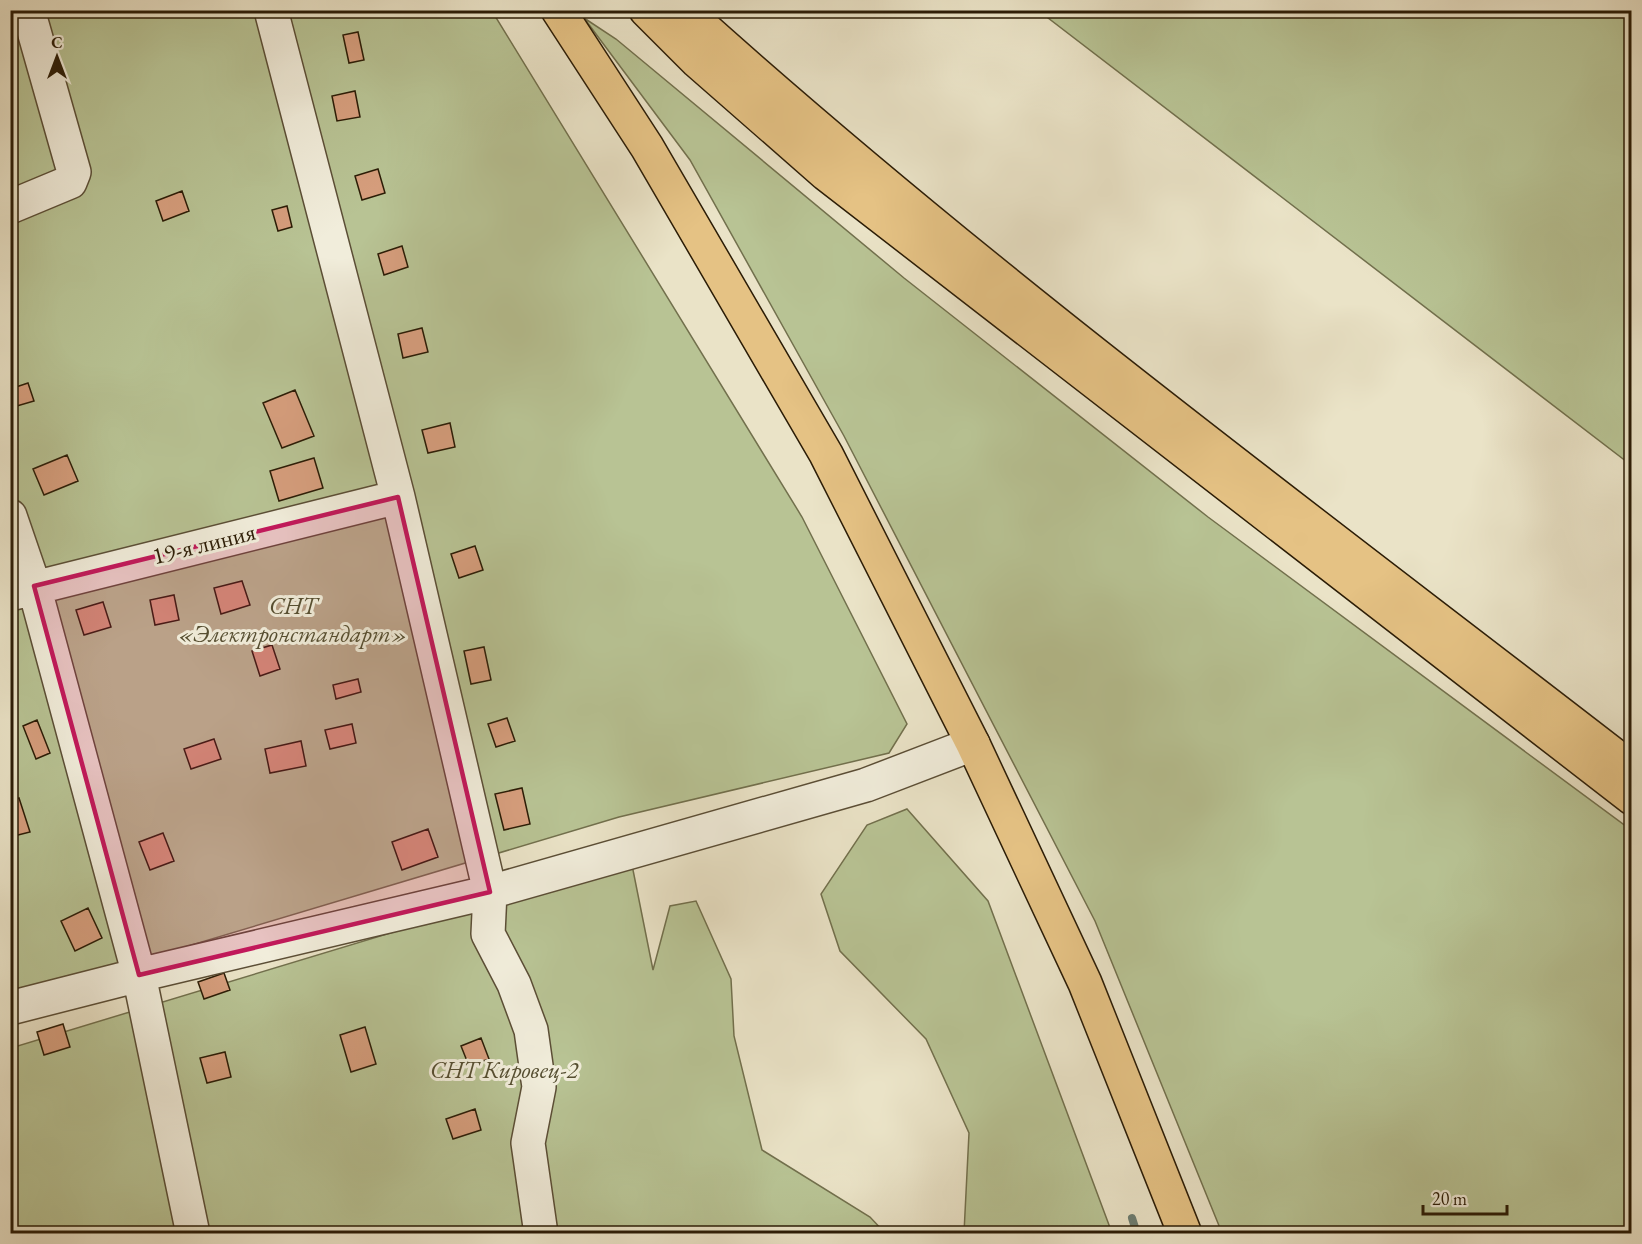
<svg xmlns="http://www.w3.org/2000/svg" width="1642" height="1244" font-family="'EB Garamond',serif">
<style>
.green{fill:#b8c394;stroke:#72704d;stroke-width:1.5}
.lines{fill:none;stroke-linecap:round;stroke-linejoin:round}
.stream{stroke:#6c7d72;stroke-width:8}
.building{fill:#d69e7d;stroke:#2b1c06;stroke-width:1.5}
.minor-casing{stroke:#5b4e36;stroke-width:36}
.major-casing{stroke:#2b1c06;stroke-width:36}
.minor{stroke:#f1eddb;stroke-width:33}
.major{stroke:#e5c284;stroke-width:33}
.marked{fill:#c2185b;fill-opacity:0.2;stroke:#c2185b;stroke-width:4.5;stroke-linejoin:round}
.labels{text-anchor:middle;stroke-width:6;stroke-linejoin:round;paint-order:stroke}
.street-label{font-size:24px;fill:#2b1c06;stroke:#f1eddb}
.park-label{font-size:24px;font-style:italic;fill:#554e31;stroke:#f1eddb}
</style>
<rect width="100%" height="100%" fill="#eae3c7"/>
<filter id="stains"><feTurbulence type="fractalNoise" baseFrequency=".00333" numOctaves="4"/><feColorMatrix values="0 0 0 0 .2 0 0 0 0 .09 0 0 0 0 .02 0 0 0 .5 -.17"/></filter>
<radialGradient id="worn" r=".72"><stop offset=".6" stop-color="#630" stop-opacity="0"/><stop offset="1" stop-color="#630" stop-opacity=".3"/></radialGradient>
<path class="green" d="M11,11H492L802,517L907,724L889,753L619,817L11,999Z
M1039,11H1631V465Z
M584,18L616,39L904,278L1208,517L1631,830V1233H1222L1095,921L844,436L690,160Z
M907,809L988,901L1112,1233H964L969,1133L926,1039L840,951L821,894L867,825Z
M631,860L653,970L670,906L696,901L731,979L734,1036L762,1150L870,1217L885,1233L11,1234V1048Z"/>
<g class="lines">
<path class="stream" d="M1132,1218L1137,1234"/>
</g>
<path class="building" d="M358,32L364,60L349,63L343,35Z
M355,91L360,117L337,121L332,96Z
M378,169L385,193L362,200L355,176Z
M182,191L189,211L163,221L156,201Z
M287,206L292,227L278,231L272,210Z
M402,246L408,267L384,275L378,254Z
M422,328L428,352L403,358L398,334Z
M28,383L34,401L10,408V389Z
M295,390L314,436L282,448L263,403Z
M450,423L455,447L428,453L422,430Z
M67,455L78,481L44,495L33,469Z
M314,458L323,488L279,501L270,471Z
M475,546L483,570L459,578L451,554Z
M242,581L250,605L221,614L214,588Z
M174,595L179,620L155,625L150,600Z
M103,602L111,627L84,635L76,610Z
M272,645L280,669L260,676L252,651Z
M484,647L491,680L471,684L464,651Z
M358,679L361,692L336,699L333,685Z
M507,718L515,741L496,747L488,724Z
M37,720L50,753L36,759L23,726Z
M352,724L356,743L330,749L325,730Z
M214,739L221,759L191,769L184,749Z
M301,741L306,766L270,773L265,749Z
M522,788L530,824L504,830L495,794Z
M19,798L30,832L10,837V801Z
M428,829L438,857L402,870L392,842Z
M163,833L174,861L150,870L139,842Z
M88,908L102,938L75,951L61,921Z
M224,973L230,990L204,999L198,982Z
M63,1024L70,1047L44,1055L37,1032Z
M365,1027L376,1064L351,1072L340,1035Z
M481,1038L489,1059L469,1066L461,1046Z
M225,1052L231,1077L207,1083L200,1058Z
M475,1109L481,1130L453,1139L446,1119Z"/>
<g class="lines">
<g class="minor-casing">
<path id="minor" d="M271,10L398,497L490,892L488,934L514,984L531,1030L539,1087L528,1143L541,1234
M10,207L70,182L74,172L28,10
M10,516L34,586L139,975L193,1234
M10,594L398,497
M10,1008L139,975L490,892L866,785L973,744"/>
</g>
<g class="major-casing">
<path id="major" d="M558,10L647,147L826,454L973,744L1085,983L1185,1234
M646,10L697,61L826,174L1632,798
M684,10C985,281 1312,521 1632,769"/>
</g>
<use href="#minor" class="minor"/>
<use href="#major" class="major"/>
</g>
<path class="marked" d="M398,497L490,892L139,975L34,586Z"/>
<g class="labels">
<g class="street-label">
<text transform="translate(204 544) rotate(-14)" y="8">19-я линия</text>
</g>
<g class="park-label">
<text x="293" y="614">СНТ<tspan x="293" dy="28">«Электронстандарт»</tspan></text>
<text x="504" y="1078">СНТ Кировец-2</text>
</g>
</g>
<rect width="1642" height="1244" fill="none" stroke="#eae3c7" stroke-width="36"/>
<rect x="12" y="12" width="1618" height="1220" fill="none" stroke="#2b1c06" stroke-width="3"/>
<rect x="18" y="18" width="1606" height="1208" fill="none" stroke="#2b1c06" stroke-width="1.5"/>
<g transform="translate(57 57)" stroke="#f1eddb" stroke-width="4.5" paint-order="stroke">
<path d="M0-4.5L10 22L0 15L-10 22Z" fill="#2b1c06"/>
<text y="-9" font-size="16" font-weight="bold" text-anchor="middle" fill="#2b1c06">С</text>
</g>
<path d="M1423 1205v9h84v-9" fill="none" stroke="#2b1c06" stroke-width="3"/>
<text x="1432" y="1205" font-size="18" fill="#2b1c06" stroke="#f1eddb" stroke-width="4.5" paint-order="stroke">20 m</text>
<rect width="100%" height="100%" filter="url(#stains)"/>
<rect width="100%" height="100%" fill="url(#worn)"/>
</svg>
